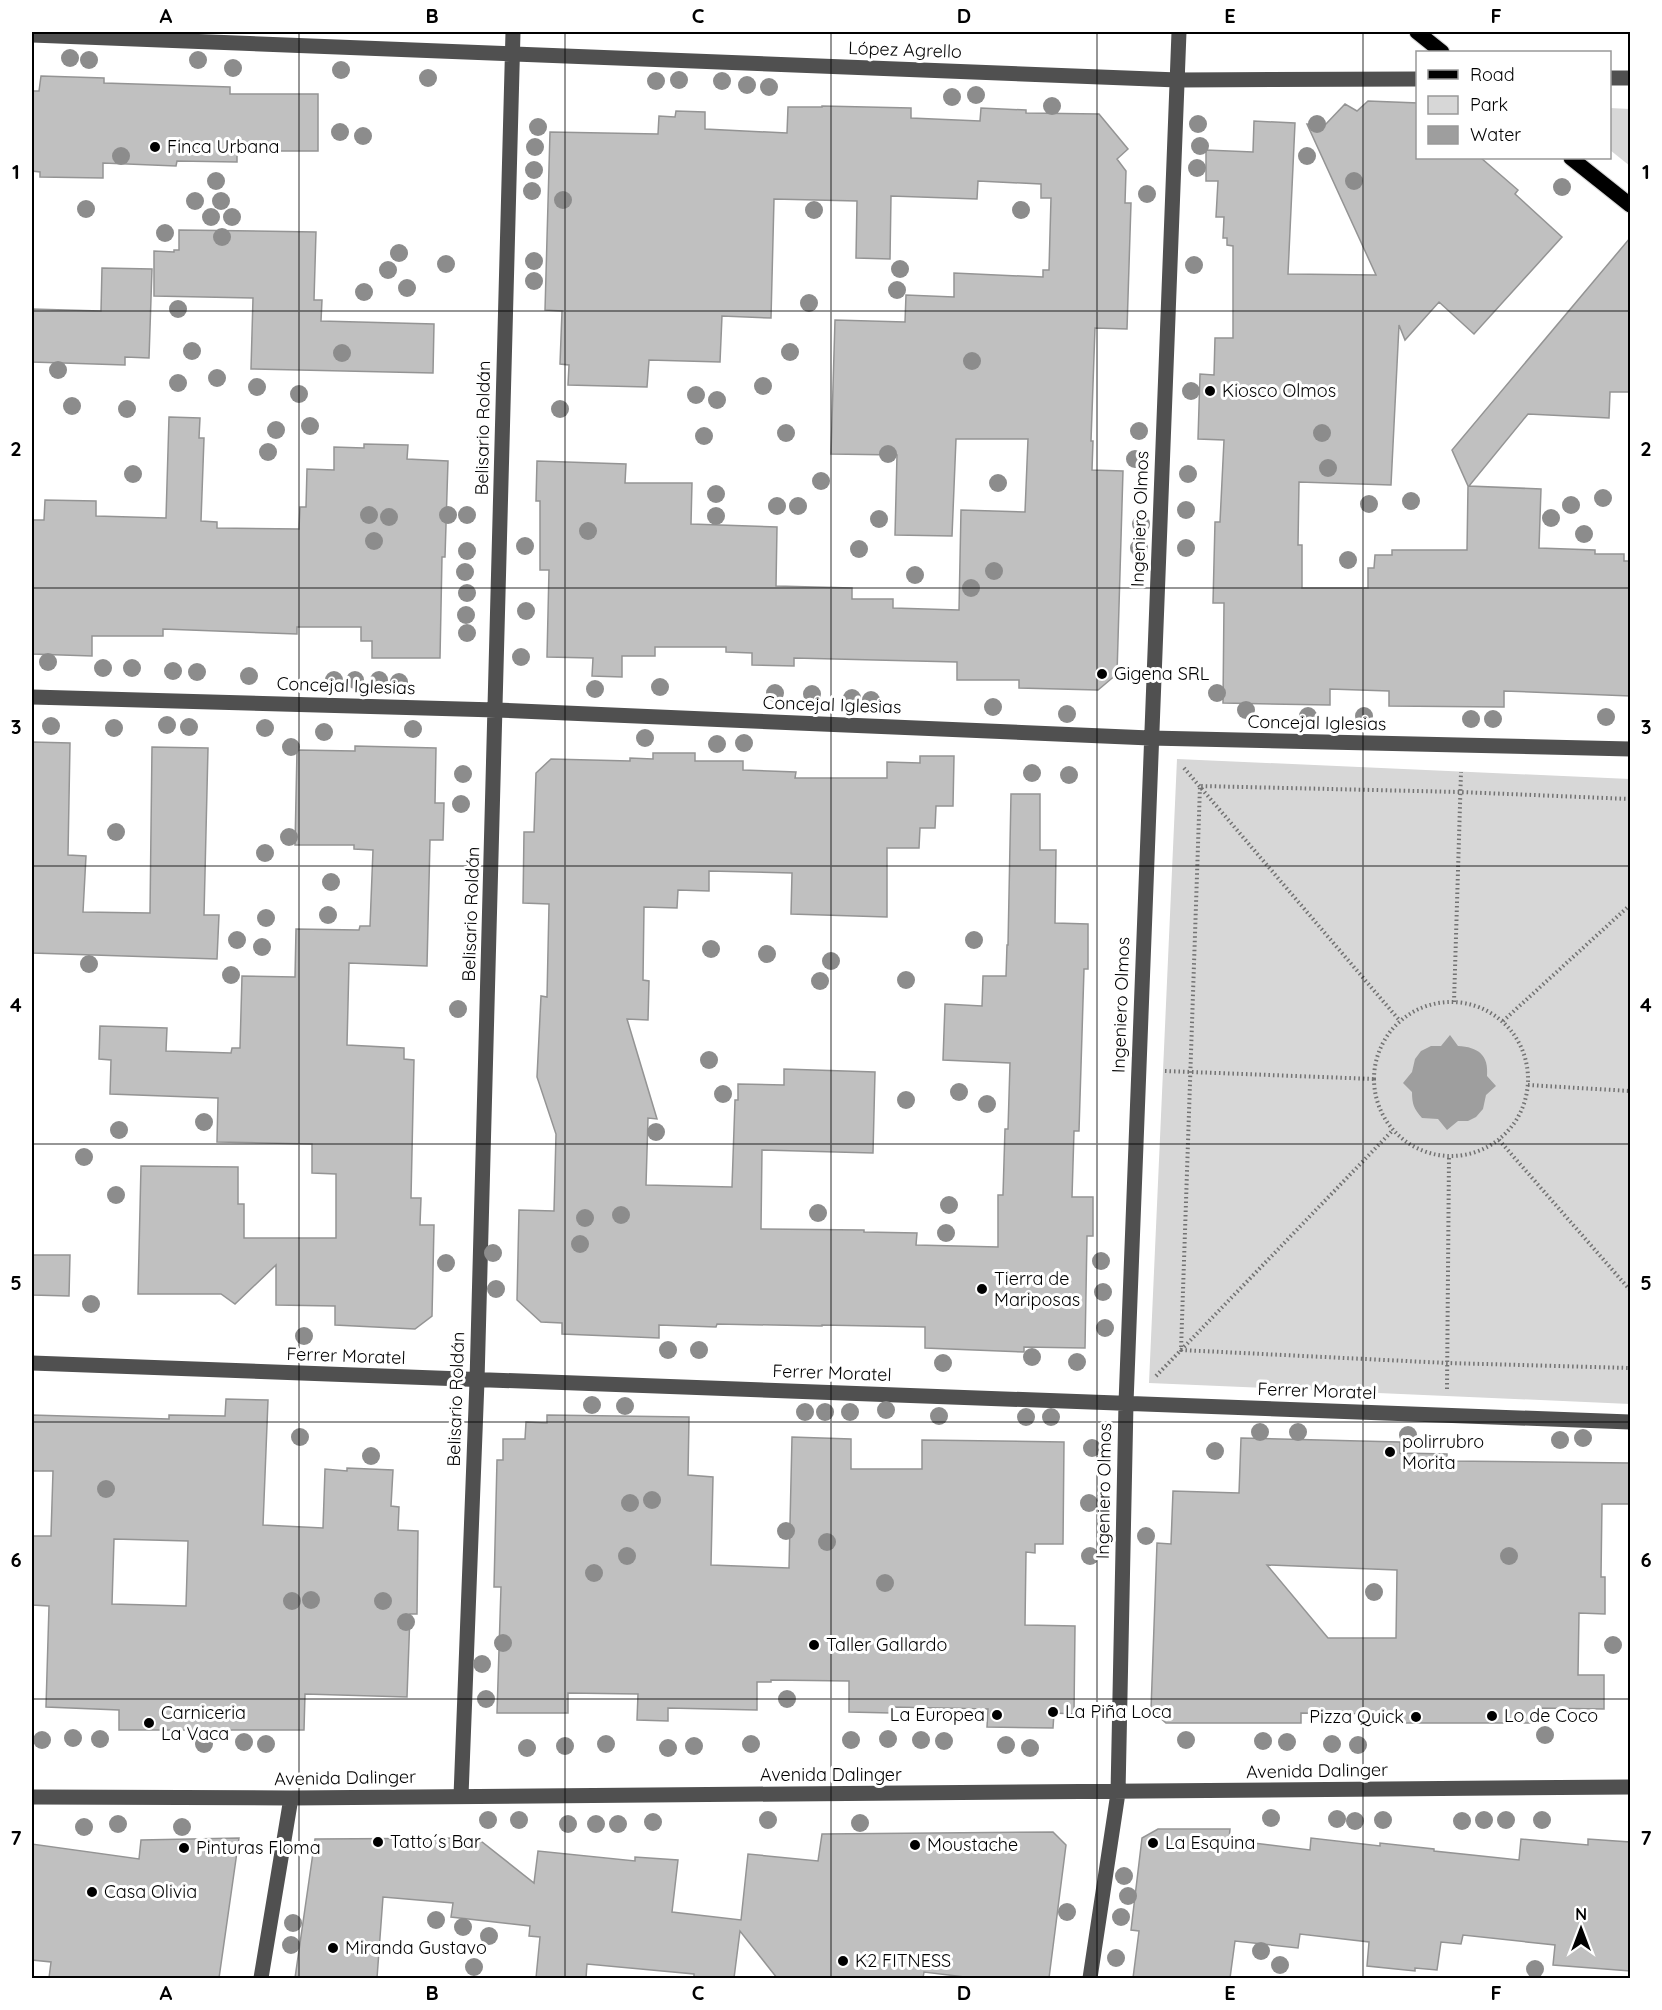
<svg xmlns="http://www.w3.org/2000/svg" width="1662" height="2010" font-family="Quicksand,sans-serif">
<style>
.green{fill:#d7d7d7}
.water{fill:#9e9e9e}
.building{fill:#c0c0c0;stroke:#949494;stroke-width:1.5;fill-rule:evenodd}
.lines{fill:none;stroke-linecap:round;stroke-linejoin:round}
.major-casing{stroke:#dbdbdb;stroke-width:17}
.path{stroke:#727272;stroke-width:4;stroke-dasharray:1.5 3;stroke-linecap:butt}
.minor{stroke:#505050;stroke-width:15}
.major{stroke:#000;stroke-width:15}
.tree{fill:#8c8c8c}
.grid{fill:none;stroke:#000;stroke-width:1.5;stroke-opacity:0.55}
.poi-dot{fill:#000;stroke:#fff;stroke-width:2}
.labels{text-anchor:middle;stroke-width:6;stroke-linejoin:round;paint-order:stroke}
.street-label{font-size:18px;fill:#000;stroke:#fff}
.poi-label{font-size:18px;fill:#000;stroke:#fff;text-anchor:start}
.neatline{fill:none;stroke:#000;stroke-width:2}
.grid-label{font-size:20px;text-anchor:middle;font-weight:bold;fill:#000}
</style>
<rect width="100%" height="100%" fill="#fff"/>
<path class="green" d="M1610,108L1630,109V166L1610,150Z
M1177,759L1630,779V1404L1149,1383Z"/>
<path class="water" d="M1450,1035L1458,1046C1478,1047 1489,1055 1487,1076L1496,1086L1486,1095L1483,1109L1476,1117L1468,1121H1458L1447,1130L1438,1119L1422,1118C1414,1109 1412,1104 1412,1092L1403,1083L1412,1072L1415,1059L1421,1051L1431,1046H1441Z"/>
<path class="building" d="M41,76L104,78V83L230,87V94H318V151H237V162L177,161L176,166L103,163V178L40,177V172L32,171V91H39Z
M1368,101L1418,103V158H1481L1518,190L1515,194L1562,237L1474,334L1439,302L1405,340L1399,325L1391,485L1299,482L1298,545H1302V588H1368V568H1374L1375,555H1392V550H1467L1468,486L1452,450L1630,238V392H1610L1609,418L1528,414L1469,486L1541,489L1539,548L1595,550V554H1624V561H1630V696L1504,691V707L1389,706V691L1330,689V705L1223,703L1224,603H1213L1215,522H1220L1224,440L1198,439L1200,374L1214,375L1215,338H1233V246L1227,245V238H1223L1224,217H1216L1218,181H1206V150L1253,152L1254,121L1295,123L1288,274L1376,275L1307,124L1325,125L1345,104L1357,111Z
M822,106L911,108V118L980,121L981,108L1026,110V113L1099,114L1128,149L1117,159L1126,171L1125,203H1131L1127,329L1095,328L1091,441H1093L1092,470L1123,471L1117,674L1098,690L1019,688V680H957V662L794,658V666L752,665V653L726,652V647H655V656H622V677L592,676L593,658L547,657L549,570H540V501H536L537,461L626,464L625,483H692L691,524L777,527L776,586L852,588V599H893V608L959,610L961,510L1025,512L1028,439H956L952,536L895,535L897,455L831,454L835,320L905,322L906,295L954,297V273L1043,277V270H1049L1051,198H1041V184L978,181L977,199L891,196L890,259L856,258L857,201L774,199L771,318L722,316L720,362L649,360L647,387L568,385L569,365L560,364L562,311L545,310L550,132L658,134L659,116L675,117L676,111L705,112V129L787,133L788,107H822Z
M179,230L316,232L314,300H322L321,321L434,324L433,373L251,369L253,298L154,296V251L174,252V250H179Z
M102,268L152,269L149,358L125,357V365L32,362V309L101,311Z
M169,417L200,418L199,438H204L201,521L217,522V528L299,529L300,507H306L307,469L334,470V447L364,448V444L408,445L407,459L448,461L445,557H442L440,658H372V641H361V627H297V634L163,629V636H92V656L32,654V520H44L45,500L96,501V516L166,518Z
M32,742L70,743L68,855L86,856L83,912L150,913L152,747L208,748L204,915H219L217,959L32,953Z
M355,746L436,748L435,803H444L443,840H430L427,966L349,963L347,1045L404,1048V1059L414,1060L411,1198H421L420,1225H434L432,1316L415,1329L335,1325V1306L276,1305V1265L235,1304L221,1294H138L141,1166L238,1167V1204H244V1238H336V1174L312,1173V1144L217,1142L218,1098L110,1094L111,1060L99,1059L100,1026L167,1028L166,1051L231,1053L232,1048H240L242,976L295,977L296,929L359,930L360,926H370L373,850L354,849V845H295L297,750L355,751Z
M653,753H695V761H743V770L796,772L795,778H887V762L920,763V756H954L953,806H936L935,828H920L919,848H887V917L791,914L792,873L709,871V891L678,890L677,908L644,907L643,980L649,981L648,1020L627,1019L657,1119L648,1118L646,1185L732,1187L735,1100H738V1084L784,1085V1069L875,1072L873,1153L762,1150L761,1229L864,1230V1232L917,1233L916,1245L998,1247V1195H1003L1005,1129H1008L1010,1063L943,1060L945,1004L982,1006L983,976H1006L1007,945H1008L1011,794H1040V850H1056L1055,923L1088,924V969H1084L1079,1131H1074L1072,1197H1093V1236H1087L1085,1348L1024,1347V1352L925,1348V1327L822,1325V1326L717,1324L716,1327L659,1325V1338L562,1334V1323L541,1322L517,1300L519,1210L554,1211L556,1134L537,1077L541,996L547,997L549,904L523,903L524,832H534L536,773L551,759L630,761V758L653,759Z
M32,1255H70L69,1296L32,1295Z
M226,1399L268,1400L263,1525L323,1528L325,1469L347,1471V1468L393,1470L391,1506L399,1507L398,1530L418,1531L417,1614H410L407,1697L305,1694L304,1730H119V1710L46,1707L49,1606L32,1605V1536H51L53,1471H32V1415L169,1419V1415L225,1416ZM114,1539L188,1541L186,1606L112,1604Z
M547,1415L689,1417L688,1475L713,1477L711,1565L789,1568L792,1437L851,1439V1469H922V1440L1064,1442L1063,1544H1035V1553L1026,1552L1025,1625L1075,1626L1074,1714L1054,1713L1053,1728L987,1727L988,1709L891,1707V1713L849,1712V1681L771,1680V1682H757V1710L668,1708V1721L637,1720L638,1694L568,1693V1713H497L501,1587H494L497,1460H503V1439H525L526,1422L547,1423Z
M1241,1438L1400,1442V1453L1447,1454V1461L1630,1463V1504H1602L1601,1577H1605V1614L1579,1613L1578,1675H1604V1709L1535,1708V1723H1394L1395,1714L1301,1713V1723H1166L1151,1710L1157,1543L1171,1544L1173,1491L1239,1493ZM1267,1565L1397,1570L1396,1638H1328Z
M1158,1829H1230L1229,1840L1310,1850L1311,1838L1380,1846V1843L1434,1849V1851L1519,1860L1521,1839L1588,1845V1839L1630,1842V1971L1553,1965L1555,1945L1463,1935L1461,1944L1441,1942L1437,1970L1415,1968V1971L1367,1966L1369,1942L1300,1934L1298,1948L1235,1941L1230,1978H1133L1139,1931L1131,1930L1142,1838Z
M1053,1832L1066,1845L1049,1978H973L924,1972L923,1978H777L740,1931L734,1978H694V1974L587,1964L586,1978H536L540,1937L529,1936L530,1926L451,1917L453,1903L383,1897L377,1978H295L315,1839L477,1838L534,1883L538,1851L635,1861V1857L678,1860L672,1912L741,1920L748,1854L818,1861L822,1834Z
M239,1838L219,1978H49L51,1962L32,1960V1844L139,1859L141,1840Z"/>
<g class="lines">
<g class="major-casing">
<path id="major" d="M1417,32L1442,52
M1571,158L1630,205"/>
</g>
<path class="path" d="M1184,768L1400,1021
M1630,799L1460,792L1200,786L1181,1350L1447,1363L1630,1368
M1454,1002L1461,772
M1374 1079a77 77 0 1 1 154 0a77 77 0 1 1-154 0Z
M1503,1021L1630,905
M1165,1071L1374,1079
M1528,1085L1630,1091
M1499,1140L1630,1290
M1156,1376L1393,1130
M1447,1389L1449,1155"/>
<path class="minor" d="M32,35L1178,80L1418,79
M1610,78H1630
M32,697L496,710L1150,738L1630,749
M32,1363L1630,1422
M461,1796L477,1381L513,32
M32,1797L291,1798L1630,1787
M261,1978L291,1798
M1090,1978L1118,1793L1126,1403L1179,32"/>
<use href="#major" class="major"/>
</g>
<g class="tree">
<circle cx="70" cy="58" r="9"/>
<circle cx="89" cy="60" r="9"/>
<circle cx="198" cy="60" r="9"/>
<circle cx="233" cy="68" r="9"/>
<circle cx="341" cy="70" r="9"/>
<circle cx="428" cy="78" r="9"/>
<circle cx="679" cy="80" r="9"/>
<circle cx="656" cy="81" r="9"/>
<circle cx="722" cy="81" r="9"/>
<circle cx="747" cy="85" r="9"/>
<circle cx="769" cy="87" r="9"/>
<circle cx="976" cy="95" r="9"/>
<circle cx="952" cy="97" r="9"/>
<circle cx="1052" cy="106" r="9"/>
<circle cx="1198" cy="124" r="9"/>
<circle cx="1317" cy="124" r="9"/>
<circle cx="538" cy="127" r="9"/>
<circle cx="340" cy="132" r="9"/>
<circle cx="363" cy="136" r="9"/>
<circle cx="1200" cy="146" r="9"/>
<circle cx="535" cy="147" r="9"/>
<circle cx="121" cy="156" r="9"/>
<circle cx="1307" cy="156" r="9"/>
<circle cx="1197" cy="168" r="9"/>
<circle cx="534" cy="170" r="9"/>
<circle cx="216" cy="181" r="9"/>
<circle cx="1354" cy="181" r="9"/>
<circle cx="1562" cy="187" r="9"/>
<circle cx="532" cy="191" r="9"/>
<circle cx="1147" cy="194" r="9"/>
<circle cx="563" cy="200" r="9"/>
<circle cx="195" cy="201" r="9"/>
<circle cx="221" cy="201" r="9"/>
<circle cx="86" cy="209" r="9"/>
<circle cx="814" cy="210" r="9"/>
<circle cx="1021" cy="210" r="9"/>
<circle cx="211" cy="217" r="9"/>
<circle cx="232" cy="217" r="9"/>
<circle cx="165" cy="233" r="9"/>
<circle cx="222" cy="237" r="9"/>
<circle cx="399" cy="253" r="9"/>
<circle cx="534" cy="261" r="9"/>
<circle cx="446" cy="264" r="9"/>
<circle cx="1194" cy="265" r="9"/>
<circle cx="900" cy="269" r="9"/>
<circle cx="388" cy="270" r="9"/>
<circle cx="534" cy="281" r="9"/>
<circle cx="407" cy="288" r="9"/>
<circle cx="897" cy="290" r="9"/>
<circle cx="364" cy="292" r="9"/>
<circle cx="809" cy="303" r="9"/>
<circle cx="178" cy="309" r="9"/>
<circle cx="192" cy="351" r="9"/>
<circle cx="790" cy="352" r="9"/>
<circle cx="342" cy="353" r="9"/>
<circle cx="972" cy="361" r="9"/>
<circle cx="58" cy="370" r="9"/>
<circle cx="217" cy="378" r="9"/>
<circle cx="178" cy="383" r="9"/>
<circle cx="763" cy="386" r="9"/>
<circle cx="257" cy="387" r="9"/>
<circle cx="1191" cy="391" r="9"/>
<circle cx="299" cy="394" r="9"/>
<circle cx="696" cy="395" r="9"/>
<circle cx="717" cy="400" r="9"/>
<circle cx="72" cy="406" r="9"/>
<circle cx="127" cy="409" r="9"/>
<circle cx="560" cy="409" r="9"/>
<circle cx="310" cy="426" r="9"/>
<circle cx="276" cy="430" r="9"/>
<circle cx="1139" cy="431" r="9"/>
<circle cx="786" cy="433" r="9"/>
<circle cx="1322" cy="433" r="9"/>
<circle cx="704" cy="436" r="9"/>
<circle cx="268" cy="452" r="9"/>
<circle cx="888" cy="454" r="9"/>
<circle cx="1135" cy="459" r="9"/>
<circle cx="1328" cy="468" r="9"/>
<circle cx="133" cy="474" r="9"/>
<circle cx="1188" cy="474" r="9"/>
<circle cx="821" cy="481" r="9"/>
<circle cx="998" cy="483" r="9"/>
<circle cx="716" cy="494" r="9"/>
<circle cx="1603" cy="498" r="9"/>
<circle cx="1411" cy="501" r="9"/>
<circle cx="1369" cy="504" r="9"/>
<circle cx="1571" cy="505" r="9"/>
<circle cx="777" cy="506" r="9"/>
<circle cx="798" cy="506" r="9"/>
<circle cx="1186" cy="510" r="9"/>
<circle cx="369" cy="515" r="9"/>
<circle cx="448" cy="515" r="9"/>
<circle cx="467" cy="515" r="9"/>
<circle cx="716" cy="516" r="9"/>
<circle cx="389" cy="517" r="9"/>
<circle cx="1551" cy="518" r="9"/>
<circle cx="879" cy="519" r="9"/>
<circle cx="1141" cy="524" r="9"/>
<circle cx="588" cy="531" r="9"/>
<circle cx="1584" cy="534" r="9"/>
<circle cx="374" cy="541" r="9"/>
<circle cx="525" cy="546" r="9"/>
<circle cx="1139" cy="548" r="9"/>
<circle cx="1186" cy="548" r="9"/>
<circle cx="859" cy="549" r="9"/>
<circle cx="467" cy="551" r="9"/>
<circle cx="1348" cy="560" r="9"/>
<circle cx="994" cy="571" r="9"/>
<circle cx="465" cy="572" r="9"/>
<circle cx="915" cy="575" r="9"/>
<circle cx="971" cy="588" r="9"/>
<circle cx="467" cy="593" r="9"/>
<circle cx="526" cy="611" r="9"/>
<circle cx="466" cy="615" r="9"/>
<circle cx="467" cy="633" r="9"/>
<circle cx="521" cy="657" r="9"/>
<circle cx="48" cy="662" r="9"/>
<circle cx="103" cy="668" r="9"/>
<circle cx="132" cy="668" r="9"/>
<circle cx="173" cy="671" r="9"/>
<circle cx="197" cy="672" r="9"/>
<circle cx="249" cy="676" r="9"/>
<circle cx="334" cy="680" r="9"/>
<circle cx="355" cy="680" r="9"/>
<circle cx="379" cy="680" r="9"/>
<circle cx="399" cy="682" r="9"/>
<circle cx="660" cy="687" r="9"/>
<circle cx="595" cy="689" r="9"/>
<circle cx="775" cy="693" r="9"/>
<circle cx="1217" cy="693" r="9"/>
<circle cx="812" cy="694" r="9"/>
<circle cx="852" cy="698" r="9"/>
<circle cx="871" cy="700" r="9"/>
<circle cx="993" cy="707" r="9"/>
<circle cx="1246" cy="710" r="9"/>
<circle cx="1067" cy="714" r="9"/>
<circle cx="1308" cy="716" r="9"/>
<circle cx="1364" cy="716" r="9"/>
<circle cx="1606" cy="717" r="9"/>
<circle cx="1471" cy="719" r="9"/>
<circle cx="1493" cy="719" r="9"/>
<circle cx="167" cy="725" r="9"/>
<circle cx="51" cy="726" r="9"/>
<circle cx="189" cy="727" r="9"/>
<circle cx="114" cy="728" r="9"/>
<circle cx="265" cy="728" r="9"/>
<circle cx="413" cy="729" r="9"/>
<circle cx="324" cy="732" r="9"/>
<circle cx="645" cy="738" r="9"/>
<circle cx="744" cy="743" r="9"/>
<circle cx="717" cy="744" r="9"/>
<circle cx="291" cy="747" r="9"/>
<circle cx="1032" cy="773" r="9"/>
<circle cx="463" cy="774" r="9"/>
<circle cx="1069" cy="775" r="9"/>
<circle cx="461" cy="804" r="9"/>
<circle cx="116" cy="832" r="9"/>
<circle cx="289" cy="837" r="9"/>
<circle cx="265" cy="853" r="9"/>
<circle cx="331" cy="882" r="9"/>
<circle cx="328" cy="915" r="9"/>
<circle cx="266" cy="918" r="9"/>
<circle cx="237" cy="940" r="9"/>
<circle cx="974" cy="940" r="9"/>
<circle cx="262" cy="947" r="9"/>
<circle cx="711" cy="949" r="9"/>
<circle cx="767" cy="954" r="9"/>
<circle cx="831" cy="961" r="9"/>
<circle cx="89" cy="964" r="9"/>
<circle cx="231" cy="975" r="9"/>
<circle cx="906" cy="980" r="9"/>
<circle cx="820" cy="981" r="9"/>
<circle cx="458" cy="1009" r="9"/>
<circle cx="709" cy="1060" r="9"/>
<circle cx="959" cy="1092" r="9"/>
<circle cx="723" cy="1094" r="9"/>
<circle cx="906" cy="1100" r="9"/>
<circle cx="987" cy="1104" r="9"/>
<circle cx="204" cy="1122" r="9"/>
<circle cx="119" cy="1130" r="9"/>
<circle cx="656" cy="1132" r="9"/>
<circle cx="84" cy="1157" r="9"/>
<circle cx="116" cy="1195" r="9"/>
<circle cx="949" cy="1205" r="9"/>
<circle cx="818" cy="1213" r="9"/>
<circle cx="621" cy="1215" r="9"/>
<circle cx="585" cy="1218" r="9"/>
<circle cx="946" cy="1233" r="9"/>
<circle cx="580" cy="1244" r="9"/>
<circle cx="493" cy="1253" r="9"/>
<circle cx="1101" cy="1261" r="9"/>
<circle cx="446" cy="1263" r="9"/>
<circle cx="496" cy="1289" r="9"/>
<circle cx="1103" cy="1292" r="9"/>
<circle cx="91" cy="1304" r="9"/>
<circle cx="1105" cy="1328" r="9"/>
<circle cx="304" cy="1336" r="9"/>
<circle cx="668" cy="1350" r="9"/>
<circle cx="699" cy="1350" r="9"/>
<circle cx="1032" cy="1357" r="9"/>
<circle cx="1077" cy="1362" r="9"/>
<circle cx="943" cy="1363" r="9"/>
<circle cx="592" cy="1405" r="9"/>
<circle cx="625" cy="1406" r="9"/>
<circle cx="886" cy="1410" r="9"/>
<circle cx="805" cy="1412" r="9"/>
<circle cx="825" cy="1412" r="9"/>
<circle cx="850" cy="1412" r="9"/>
<circle cx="939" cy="1416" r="9"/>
<circle cx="1026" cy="1417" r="9"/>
<circle cx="1051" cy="1417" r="9"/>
<circle cx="1260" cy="1432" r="9"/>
<circle cx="1298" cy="1432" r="9"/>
<circle cx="1408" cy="1435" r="9"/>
<circle cx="300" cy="1437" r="9"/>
<circle cx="1583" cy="1438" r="9"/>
<circle cx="1560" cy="1440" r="9"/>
<circle cx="1092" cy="1448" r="9"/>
<circle cx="1215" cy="1451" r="9"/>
<circle cx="371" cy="1456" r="9"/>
<circle cx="106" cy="1489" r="9"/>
<circle cx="652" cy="1500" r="9"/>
<circle cx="630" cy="1503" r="9"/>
<circle cx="1089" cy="1503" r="9"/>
<circle cx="786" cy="1531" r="9"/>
<circle cx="1146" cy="1536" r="9"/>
<circle cx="827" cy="1542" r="9"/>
<circle cx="627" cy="1556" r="9"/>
<circle cx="1090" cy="1556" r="9"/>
<circle cx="1509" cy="1556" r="9"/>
<circle cx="594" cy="1573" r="9"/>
<circle cx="885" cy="1583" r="9"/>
<circle cx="1374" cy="1592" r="9"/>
<circle cx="311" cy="1600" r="9"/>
<circle cx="292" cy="1601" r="9"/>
<circle cx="383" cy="1601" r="9"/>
<circle cx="406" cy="1622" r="9"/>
<circle cx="503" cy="1643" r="9"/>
<circle cx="1613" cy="1645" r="9"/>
<circle cx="482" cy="1664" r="9"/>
<circle cx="486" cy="1699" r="9"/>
<circle cx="787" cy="1699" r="9"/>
<circle cx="1545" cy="1735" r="9"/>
<circle cx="73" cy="1738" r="9"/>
<circle cx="100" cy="1739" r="9"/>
<circle cx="888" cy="1739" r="9"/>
<circle cx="42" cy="1740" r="9"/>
<circle cx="851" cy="1740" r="9"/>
<circle cx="921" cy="1740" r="9"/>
<circle cx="1186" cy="1740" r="9"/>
<circle cx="944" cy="1741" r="9"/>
<circle cx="1263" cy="1741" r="9"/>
<circle cx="244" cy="1742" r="9"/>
<circle cx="1287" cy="1742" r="9"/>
<circle cx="204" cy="1744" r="9"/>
<circle cx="266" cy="1744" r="9"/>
<circle cx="606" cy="1744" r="9"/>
<circle cx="751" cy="1744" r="9"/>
<circle cx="1332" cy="1744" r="9"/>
<circle cx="1006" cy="1745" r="9"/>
<circle cx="1358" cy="1745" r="9"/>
<circle cx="565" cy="1746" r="9"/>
<circle cx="694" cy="1746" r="9"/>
<circle cx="527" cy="1748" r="9"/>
<circle cx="668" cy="1748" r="9"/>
<circle cx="1030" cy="1748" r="9"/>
<circle cx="1271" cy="1818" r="9"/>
<circle cx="1337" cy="1819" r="9"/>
<circle cx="488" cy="1820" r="9"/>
<circle cx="519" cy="1820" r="9"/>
<circle cx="768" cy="1820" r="9"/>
<circle cx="1383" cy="1820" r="9"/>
<circle cx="1484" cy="1820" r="9"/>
<circle cx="1506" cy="1820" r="9"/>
<circle cx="1542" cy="1820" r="9"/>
<circle cx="1355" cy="1821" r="9"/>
<circle cx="1462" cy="1821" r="9"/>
<circle cx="653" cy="1822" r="9"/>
<circle cx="860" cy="1823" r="9"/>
<circle cx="118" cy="1824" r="9"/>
<circle cx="568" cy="1824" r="9"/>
<circle cx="596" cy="1824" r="9"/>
<circle cx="618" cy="1824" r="9"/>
<circle cx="84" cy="1827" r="9"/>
<circle cx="182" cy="1827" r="9"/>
<circle cx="1124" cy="1876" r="9"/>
<circle cx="1128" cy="1896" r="9"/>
<circle cx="1067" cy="1912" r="9"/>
<circle cx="1121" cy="1917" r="9"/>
<circle cx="436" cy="1920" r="9"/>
<circle cx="293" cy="1923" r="9"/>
<circle cx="463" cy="1927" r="9"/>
<circle cx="489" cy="1936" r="9"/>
<circle cx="291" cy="1945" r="9"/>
<circle cx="1261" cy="1951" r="9"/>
<circle cx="1116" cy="1958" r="9"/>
<circle cx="1280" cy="1965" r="9"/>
<circle cx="474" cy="1967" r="9"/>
<circle cx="1535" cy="1969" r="9"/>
</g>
<path class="grid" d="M299,32V1978M565,32V1978M831,32V1978M1097,32V1978M1363,32V1978M32,311H1630M32,588H1630M32,866H1630M32,1144H1630M32,1422H1630M32,1699H1630"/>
<g class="poi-dot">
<circle cx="155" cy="147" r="6"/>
<circle cx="1210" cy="391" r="6"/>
<circle cx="1102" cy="674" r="6"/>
<circle cx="982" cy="1289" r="6"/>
<circle cx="1390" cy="1452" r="6"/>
<circle cx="814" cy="1645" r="6"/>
<circle cx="1053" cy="1712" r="6"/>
<circle cx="997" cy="1715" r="6"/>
<circle cx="1492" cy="1716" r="6"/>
<circle cx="1416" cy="1717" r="6"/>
<circle cx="149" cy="1723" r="6"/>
<circle cx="378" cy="1842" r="6"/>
<circle cx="1153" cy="1843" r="6"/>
<circle cx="915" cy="1845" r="6"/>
<circle cx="184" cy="1848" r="6"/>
<circle cx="92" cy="1892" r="6"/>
<circle cx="333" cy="1948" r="6"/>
<circle cx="843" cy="1961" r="6"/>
</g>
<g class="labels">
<g class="street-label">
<text transform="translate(905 50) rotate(2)" y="6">López Agrello</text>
<text transform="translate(483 428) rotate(-89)" y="6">Belisario Roldán</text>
<text transform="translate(1140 519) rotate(-88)" y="6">Ingeniero Olmos</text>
<text transform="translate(346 686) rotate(2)" y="6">Concejal Iglesias</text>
<text transform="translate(832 705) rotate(2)" y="6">Concejal Iglesias</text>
<text transform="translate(1317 723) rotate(1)" y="6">Concejal Iglesias</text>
<text transform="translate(471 914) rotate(-88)" y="6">Belisario Roldán</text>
<text transform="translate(1121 1005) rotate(-88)" y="6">Ingeniero Olmos</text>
<text transform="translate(346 1356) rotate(2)" y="6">Ferrer Moratel</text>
<text transform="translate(832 1373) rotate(2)" y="6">Ferrer Moratel</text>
<text transform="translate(1317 1391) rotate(2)" y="6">Ferrer Moratel</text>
<text transform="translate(456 1399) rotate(-88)" y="6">Belisario Roldán</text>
<text transform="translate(1104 1491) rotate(-89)" y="6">Ingeniero Olmos</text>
<text transform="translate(1317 1771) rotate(-1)" y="6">Avenida Dalinger</text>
<text x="831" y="1781">Avenida Dalinger</text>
<text transform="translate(345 1778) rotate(-1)" y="6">Avenida Dalinger</text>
</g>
<g class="poi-label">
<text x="167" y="153">Finca Urbana</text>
<text x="1222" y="397">Kiosco Olmos</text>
<text x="1114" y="680">Gigena SRL</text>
<text x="994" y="1285">Tierra de<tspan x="994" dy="21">Mariposas</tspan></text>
<text x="1402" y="1448">polirrubro<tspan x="1402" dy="21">Morita</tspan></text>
<text x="826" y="1651">Taller Gallardo</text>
<text x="1065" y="1718">La Piña Loca</text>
<text x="161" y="1719">Carniceria<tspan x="161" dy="21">La Vaca</tspan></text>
<text x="985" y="1721" text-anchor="end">La Europea</text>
<text x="1504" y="1722">Lo de Coco</text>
<text x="1404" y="1723" text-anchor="end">Pizza Quick</text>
<text x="390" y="1848">Tatto´s Bar</text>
<text x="1165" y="1849">La Esquina</text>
<text x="927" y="1851">Moustache</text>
<text x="196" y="1854">Pinturas Floma</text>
<text x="104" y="1898">Casa Olivia</text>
<text x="345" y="1954">Miranda Gustavo</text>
<text x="855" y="1967">K2 FITNESS</text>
</g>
</g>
<rect width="1662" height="2010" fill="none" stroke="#ffffff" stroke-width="66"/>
<rect x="1416" y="51" width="195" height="108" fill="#ffffff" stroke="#999999" stroke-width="1.5"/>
<rect x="1428" y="70" width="30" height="9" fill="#000000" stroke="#999999" stroke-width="1.5"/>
<text x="1470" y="81" font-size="18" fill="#000000">Road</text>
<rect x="1428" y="96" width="30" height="18" fill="#d7d7d7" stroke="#999999" stroke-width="1.5"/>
<text x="1470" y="111" font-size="18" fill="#000000">Park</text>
<rect x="1428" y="126" width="30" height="18" fill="#9e9e9e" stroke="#999999" stroke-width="1.5"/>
<text x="1470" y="141" font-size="18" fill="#000000">Water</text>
<g transform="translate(1581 1929)" stroke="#ffffff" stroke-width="4.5" paint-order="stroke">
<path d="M0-4.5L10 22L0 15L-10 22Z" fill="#000000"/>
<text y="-9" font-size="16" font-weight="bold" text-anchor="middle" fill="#000000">N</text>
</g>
<rect x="33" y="33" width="1596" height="1944" class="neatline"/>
<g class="grid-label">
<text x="166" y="23">A</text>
<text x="432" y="23">B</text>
<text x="698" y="23">C</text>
<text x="964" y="23">D</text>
<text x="1230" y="23">E</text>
<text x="1496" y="23">F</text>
<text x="16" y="179">1</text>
<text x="1646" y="179">1</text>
<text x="16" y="456">2</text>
<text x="1646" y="456">2</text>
<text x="16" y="734">3</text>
<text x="1646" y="734">3</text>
<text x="16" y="1012">4</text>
<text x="1646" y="1012">4</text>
<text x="16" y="1290">5</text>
<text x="1646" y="1290">5</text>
<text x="16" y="1567">6</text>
<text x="1646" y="1567">6</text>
<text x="16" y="1845">7</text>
<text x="1646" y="1845">7</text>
<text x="166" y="2000">A</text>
<text x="432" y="2000">B</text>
<text x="698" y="2000">C</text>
<text x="964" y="2000">D</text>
<text x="1230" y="2000">E</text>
<text x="1496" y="2000">F</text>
</g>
</svg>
